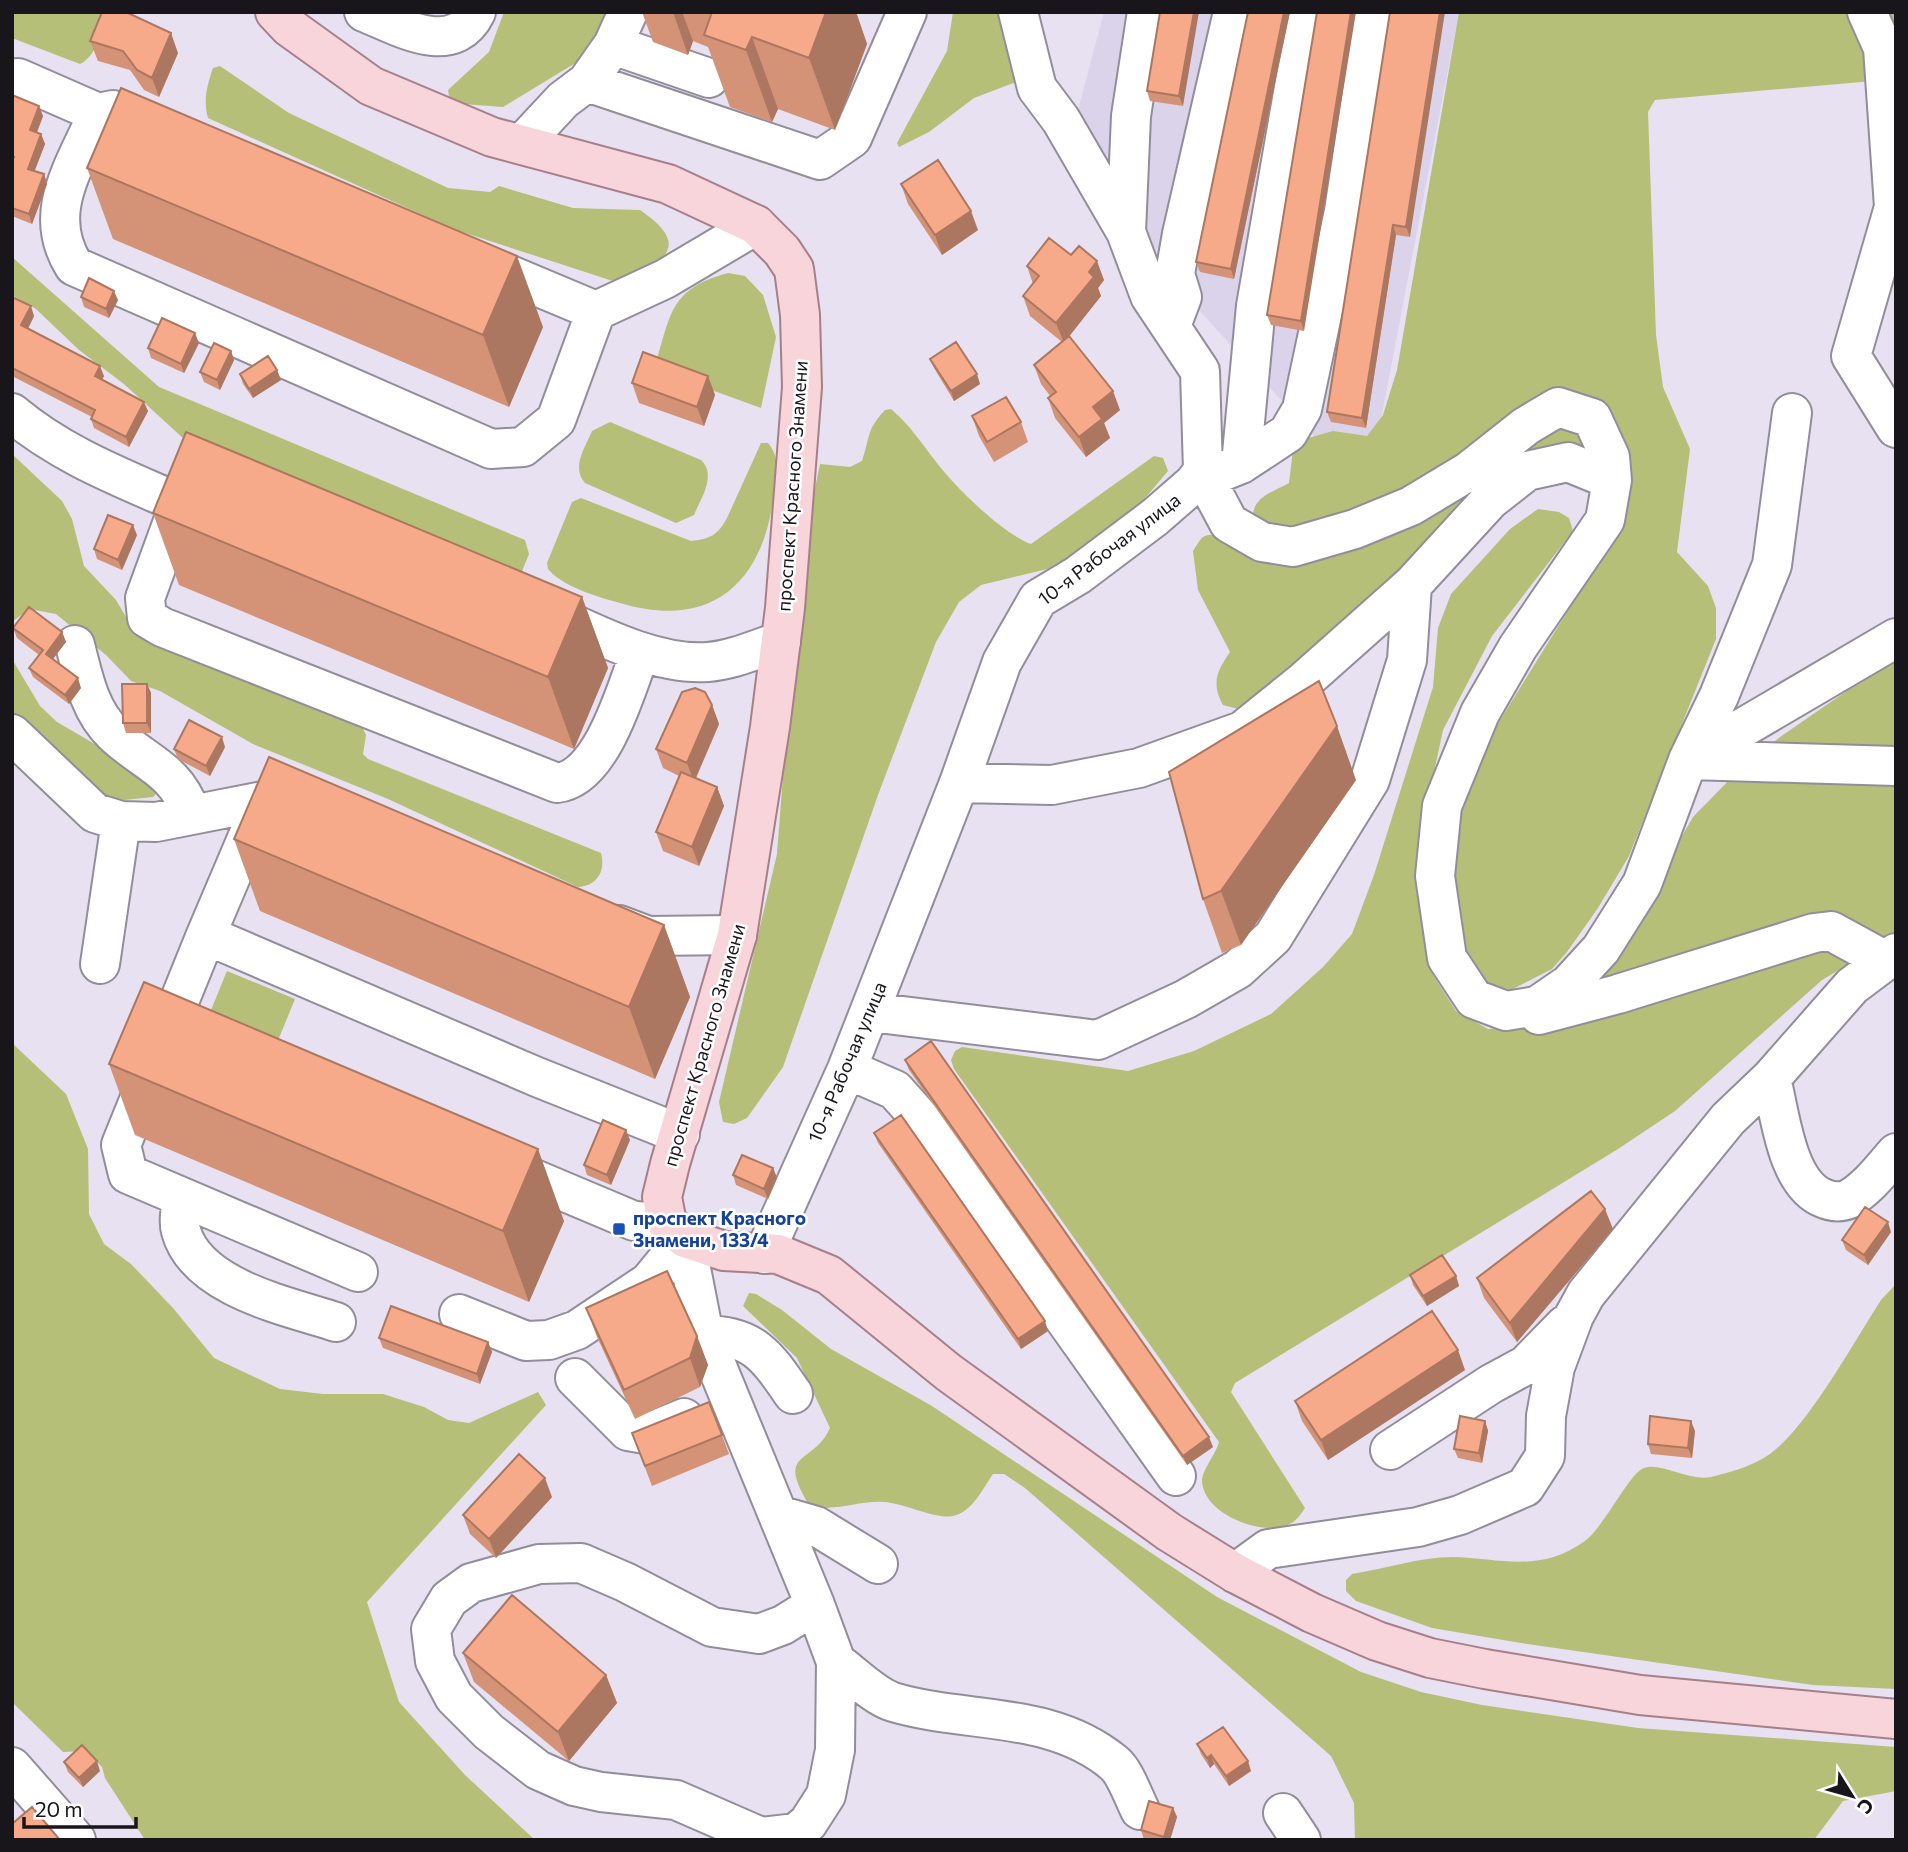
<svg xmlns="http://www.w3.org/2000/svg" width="1908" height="1852" font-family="Commissioner,sans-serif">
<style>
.built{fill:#dbd3ea}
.green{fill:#b5bf78}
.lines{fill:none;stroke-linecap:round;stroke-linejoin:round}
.minor-casing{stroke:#928d9b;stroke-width:42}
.major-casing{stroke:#a77f88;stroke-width:42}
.minor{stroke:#fff;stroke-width:38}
.major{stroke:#f8d4db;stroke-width:38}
.wall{fill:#d49276}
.shaded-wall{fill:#ac7760}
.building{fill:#f6aa89;stroke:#ac7760;stroke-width:2}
.transit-dot{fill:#1a4fb4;stroke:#fff;stroke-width:2.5}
.labels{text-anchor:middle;stroke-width:5;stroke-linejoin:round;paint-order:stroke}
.street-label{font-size:19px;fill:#18161b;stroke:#fff}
.transit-label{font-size:19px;font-weight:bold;fill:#164399;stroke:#fff;text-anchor:start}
</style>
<rect width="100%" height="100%" fill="#e7e1f1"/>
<path class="built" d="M1104,12H1459L1377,440L1325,448L1176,285L1077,114Z"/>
<path class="green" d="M12,12H107C101,31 98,55 80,64L12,38Z
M504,12H615L600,37L577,62L503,107L450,103L448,90L489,52Z
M953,12H1008L1021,80L974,98L929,132L899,147L897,143L947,51Z
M1459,12H1896V79L1655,100L1648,112L1656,335L1663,387L1690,449L1677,552L1708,586L1716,608V639L1629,856L1598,908L1567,952L1552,969L1511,990L1477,980L1458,941L1454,871L1462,812L1486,743L1619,528L1625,485L1552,391L1517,409L1454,461L1403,494L1290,529H1272L1253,518C1252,497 1273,492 1289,483L1294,442L1333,431L1367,436L1383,415L1397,370Z
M220,66L289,113L448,188L490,192L499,186L573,208L640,210C697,249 658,263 619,283L456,230L208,118C203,101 207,85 213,68Z
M12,257L159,387L525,540L529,554L520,576L185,440L124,384L79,350L36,309L12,295Z
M728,273L745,276L763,295L776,337L761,408L654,369C671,316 668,289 728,273Z
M891,409C910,425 922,444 937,463C955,487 1003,534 1031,544L1154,456L1163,458L1168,471L1130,516L1091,545L1047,569L981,585L959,602L936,642L878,795L783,1067L747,1118L734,1124L723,1122L719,1102L777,854L799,567L820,464L850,467L862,461C870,438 866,430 885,410Z
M610,422L701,460C717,475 701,498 694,515L676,523L585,483C571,467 585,448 592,431Z
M1554,422L1587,436L1583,446L1242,710L1223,705C1211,683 1217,671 1230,652L1198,590L1193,551C1196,547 1199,540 1203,537C1218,527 1256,552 1270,560Z
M761,443H768C781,458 776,476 774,494C763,585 710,630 620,603C598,597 563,587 548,569L547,563L572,502L581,498L691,541C710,539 718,535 727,518Z
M12,454L62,501L72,519L84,566L116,600L129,622L362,727L366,735L363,754L368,759L601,853C606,871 597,886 578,887L388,799L253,744L160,691L131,681L106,655L56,614L29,609L12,622Z
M1538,509L1559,512L1569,518L1573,531L1492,636L1443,730L1416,857L1417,886L1427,958L1433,975L1456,1011L1488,1029L1539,1025L1614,954L1693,817L1734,775L1780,737L1896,657V936L1822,980L1675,1111L1618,1149L1235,1383L1231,1392L1305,1508C1301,1514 1297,1520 1290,1524C1265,1537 1204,1516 1202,1481C1202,1470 1216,1454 1219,1442L954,1069L951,1060L955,1051L962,1047L1128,1071L1194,1051L1271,1014L1323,967L1352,934L1374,875L1433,687L1438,628L1451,594L1510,529Z
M12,659L40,706L57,722L105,750L153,787L156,794L153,797L124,800L94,795L12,728Z
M227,971L295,999L272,1055L204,1027Z
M12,1043L66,1094L88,1149L89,1214L104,1244L131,1264L173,1308L214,1358L280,1389L323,1394H383L424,1407L448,1420L469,1423L538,1392L546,1405L367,1602L399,1702L465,1775L535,1840H145L105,1778L102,1767L86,1751L63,1752L12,1702Z
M1896,1284V1689L1813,1685L1521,1643L1432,1628L1356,1601L1346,1591V1580L1352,1574C1384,1569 1420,1557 1452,1557C1502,1558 1538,1574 1585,1541C1604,1527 1630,1472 1644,1468C1661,1462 1690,1482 1711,1477C1731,1472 1753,1466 1770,1454C1809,1425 1853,1343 1881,1300Z
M749,1293L756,1294L782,1310L831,1349L932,1406L1217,1597L1361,1672L1421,1692L1482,1705L1638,1728L1896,1747V1791L1843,1801L1814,1840H1355L1354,1803L1331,1756L1025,1488L1004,1474H993C982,1490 972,1512 953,1516C937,1520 904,1503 884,1502C858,1500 835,1513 809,1505C775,1449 813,1466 830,1428L797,1358L743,1306Z"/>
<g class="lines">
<g class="minor-casing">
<path id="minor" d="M364,12C399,26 453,59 476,12
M1867,12L1883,48L1894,207L1851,356L1896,428
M613,45L709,78
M18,78L98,113
M587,82L820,160L852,138L907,12
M161,130L113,110L98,113C76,165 40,212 74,266L491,449L523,447L556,420L596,311L665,279L756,225
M522,144L563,100L587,82L613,45L628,12
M1126,232L1131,116L1147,12
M479,262L596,311
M1171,326L1182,297L1175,274L1182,234L1233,12
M12,413C62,455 120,477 179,503
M1241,464L1256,306L1307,12
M1206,480L1229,523L1262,542L1293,547L1355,529L1411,506L1469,471L1526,426L1558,407L1592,418L1610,457L1612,480
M1194,483L1241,464L1288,433L1302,409L1344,211L1374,12
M183,494L145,598L147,618L162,627L557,783C602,778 626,690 640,652
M547,612C594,633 655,666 708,662C733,660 757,649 781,641
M75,645C83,676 89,710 113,733C144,763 175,768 191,813
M12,734L95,813L121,821L156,822L263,801
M1688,760L1896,638
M1690,760L1896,766
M959,783L1052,785L1139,768L1242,731L1304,681L1412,585L1490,500L1527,471L1568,462L1612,480L1605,520L1518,647L1480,713L1442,806L1435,876L1447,958L1474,999L1506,1011L1537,1006L1569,984L1601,949L1642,884L1688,760L1719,696L1772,565L1792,413
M260,808L206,935L537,1077L680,1134
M619,925L648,936L737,935
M206,935L121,1145L128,1174L358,1272
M100,964L121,821
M870,1012L1098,1040L1186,999L1238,969L1273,937L1370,780L1407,660L1412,585
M1539,1015L1618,994L1814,933L1831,931L1884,960
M847,1069L895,1090L928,1127L1176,1476
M1771,1078C1780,1113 1786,1183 1823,1198C1832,1202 1840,1203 1849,1199C1868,1188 1882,1169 1896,1153
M501,1165L634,1221L667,1223
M182,1198C181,1208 178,1222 181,1231C197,1288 287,1306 336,1322
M685,1238L704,1335L815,1605L836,1662L835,1750L826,1795L808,1823L796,1833L761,1837L676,1800L601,1792L574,1786L538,1770L489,1732L454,1697L435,1661L431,1629L449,1599L471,1583L539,1564L581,1563L625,1582L712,1627L759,1634L783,1625L815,1605
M764,1254L847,1069L959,783L1002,662L1038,599L1078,575L1155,517L1194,483L1203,471L1200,371L1150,296L1126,232L1061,120L1037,88L1018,12
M459,1314L526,1341L549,1340L577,1330L649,1282L685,1238
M704,1335C753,1335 767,1356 793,1394
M575,1378L628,1431L645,1434L684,1418
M1390,1450L1491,1384L1526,1365L1565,1325
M778,1515L816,1526L878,1564
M1235,1573L1268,1549L1418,1527L1460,1515L1525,1487L1545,1456L1546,1416L1555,1367L1574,1316L1586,1294L1728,1119L1771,1078L1852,986L1896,953
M836,1662C853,1674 874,1696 893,1702C966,1724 1050,1710 1114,1763C1125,1772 1133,1796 1140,1810
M12,1767L76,1840
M1283,1813L1301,1840"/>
</g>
<g class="major-casing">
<path id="major" d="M275,12L289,27L371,86L492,137L668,184L756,225L782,251L794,269L800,315L802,387L785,608L770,727L737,935L670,1164L662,1197L667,1223L685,1238L724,1251L778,1254L829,1275L948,1372L1169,1532L1235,1573L1312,1613L1377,1641L1430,1658L1485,1669L1640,1695L1896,1719"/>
</g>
<use href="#minor" class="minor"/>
<use href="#major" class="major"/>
</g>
<path class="wall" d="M642,12H856L867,44L835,130L778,109L772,122L730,107L708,47L693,41L688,55L653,42Z
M1160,12L1183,106L1150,101L1147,91Z
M1248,12H1290L1234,279L1200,272L1196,262Z
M1317,12L1304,331L1271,325L1267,315Z
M1390,12L1410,237L1396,235L1366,428L1331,422L1327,412Z
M90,41L178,53L159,97L144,90L130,70L98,61Z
M12,95L43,116L37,132L41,134L45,144L34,171L44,174L47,184L32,224L12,216Z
M87,168L543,327L509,407L113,239Z
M901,184L978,230L942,255L908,204Z
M1071,255L1104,280L1098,288L1101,296L1068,337L1120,410L1104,423L1110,438L1086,457L1055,418L1048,398L1051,397L1041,384L1034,365L1062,342L1030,316L1023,296L1033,284L1027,266Z
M12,297L34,316L28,328L104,376L102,379L148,411L129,447L94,428L91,419L92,417L12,376Z
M81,297L118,300L109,318L84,307Z
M199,343L184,373L151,358L148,348Z
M231,351L234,360L220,390L204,382L200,372Z
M930,359L980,384L954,401L934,368Z
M277,370L281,380L253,398L243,384L240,374Z
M708,376L715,395L704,426L639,403L632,383Z
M972,416L1021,422L1028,442L994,462L979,436Z
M153,513L582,597L608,668L574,749L179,585Z
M137,535L122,570L97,559L94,549Z
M13,628L62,632L66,642L53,659L81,688L69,704L33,677L29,668L39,655L17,638Z
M147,684L151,693V733H126L123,723Z
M712,705L719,724L696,778L717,787L724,806L699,866L663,851L656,832L679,776L663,768L656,749Z
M225,747L210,776L178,759L174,749Z
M1356,780L1241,945L1222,953L1203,899Z
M234,839L664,925L690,997L655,1079L260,911Z
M905,1060L1213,1447L1187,1465L909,1070Z
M109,1064L564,1221L529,1302L135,1135Z
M874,1133L1048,1331L1021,1349L878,1143Z
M630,1140L611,1185L587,1175L584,1165Z
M773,1168L777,1178L768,1199L736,1185L733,1175Z
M1613,1229L1517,1342L1484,1298L1477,1278Z
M1891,1232L1868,1265L1846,1250L1842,1240Z
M1410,1275L1456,1276L1459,1286L1427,1306L1413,1285Z
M586,1308L697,1336L708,1365L700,1387L635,1419L597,1337Z
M379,1338L488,1342L492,1352L480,1384L383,1348Z
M1465,1370L1328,1460L1302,1421L1295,1401Z
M1485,1421L1488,1431L1482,1463L1458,1458L1454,1449Z
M1695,1431L1692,1458L1651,1454L1648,1444Z
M632,1433L722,1435L729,1454L652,1486Z
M552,1497L496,1558L470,1534L463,1515Z
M463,1653L606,1675L617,1703L569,1761L474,1682Z
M1197,1744L1251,1771L1229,1786L1214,1764L1210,1768L1201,1754Z
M64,1762L100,1771L83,1787L68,1772Z
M1173,1808L1177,1817L1170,1840H1144L1141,1830Z"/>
<path class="shaded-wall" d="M673,12H682L693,41L688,55Z
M826,12H856L867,44L835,130L809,58Z
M1194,12H1199L1183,106L1179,96Z
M1284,12H1290L1234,279L1231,269Z
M1351,12H1356L1304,331L1301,321Z
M1440,12H1445L1410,237L1406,227Z
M171,33L178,53L159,97L152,78Z
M752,37L778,109L772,122L746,50Z
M39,106L43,116L34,140L30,130Z
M41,134L45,144L32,178L28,169Z
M44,174L47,184L32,224L29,214Z
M971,211L978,230L942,255L935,235Z
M1393,225L1396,235L1366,428L1362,418Z
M517,256L543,327L509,407L483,335Z
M1097,261L1104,280L1098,288L1101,296L1064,343L1056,323L1089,272Z
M114,291L118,300L109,318L106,309Z
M31,306L34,316L25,335L21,325Z
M195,333L199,343L184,373L181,364Z
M231,351L234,360L220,390L217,380Z
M100,366L104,376L99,386L95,376Z
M277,370L281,380L253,398L249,389Z
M977,374L980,384L954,401L951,391Z
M708,376L715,395L704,426L697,407Z
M1113,391L1120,410L1104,423L1110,438L1086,457L1079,437L1093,407Z
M144,402L148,411L129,447L126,437Z
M133,525L137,535L122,570L118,560Z
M582,597L608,668L574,749L548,677Z
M62,632L66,642L49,664L46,654Z
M78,678L81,688L69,704L65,695Z
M147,684L151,693V733L147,723Z
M712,705L719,724L694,782L687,763Z
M1337,726L1356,780L1241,945L1221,891Z
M222,737L225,747L210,776L206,766Z
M717,787L724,806L699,866L692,847Z
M664,925L690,997L655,1079L629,1007Z
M626,1130L630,1140L611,1185L607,1175Z
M538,1149L564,1221L529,1302L503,1231Z
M773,1168L777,1178L768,1199L764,1189Z
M1605,1209L1613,1229L1517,1342L1510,1323Z
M1888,1222L1891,1232L1868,1265L1864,1255Z
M1456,1276L1459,1286L1427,1306L1423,1296Z
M1045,1321L1048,1331L1021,1349L1018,1339Z
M697,1336L708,1365L700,1387L690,1358Z
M488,1342L492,1352L480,1384L477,1374Z
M1458,1350L1465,1370L1328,1460L1321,1440Z
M1485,1421L1488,1431L1482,1463L1479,1453Z
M1691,1421L1695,1431L1692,1458L1688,1448Z
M1209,1437L1213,1447L1187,1465L1183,1456Z
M545,1478L552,1497L496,1558L489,1539Z
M606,1675L617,1703L569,1761L558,1732Z
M1211,1755L1214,1764L1210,1768L1207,1758Z
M97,1761L100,1771L83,1787L79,1778Z
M1248,1761L1251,1771L1229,1786L1226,1776Z
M1173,1808L1177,1817L1170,1840H1165L1164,1837Z"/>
<path class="building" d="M102,12H126L171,33L152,78L137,70L123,51L90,41Z
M712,12H826L809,58L752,37L746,50L704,35Z
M1160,12H1194L1179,96L1147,91Z
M1248,12H1284L1231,269L1196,262Z
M1317,12H1351L1301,321L1267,315Z
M1390,12H1440L1406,227L1393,225L1362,418L1327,412Z
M121,88L517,256L483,335L87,168Z
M12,95L39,106L30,130L41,134L28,169L44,174L29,214L12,208V161L14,157H12Z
M938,160L971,211L935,235L901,184Z
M1049,238L1071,255L1079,246L1097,261L1089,272L1094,277L1056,323L1023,296L1039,276L1027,266Z
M89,278L114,291L106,309L81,297Z
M12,297L31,306L21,325L100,366L95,376L144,402L126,437L91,419L95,410L12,368Z
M162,318L195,333L181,364L148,348Z
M1069,336L1113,391L1093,407L1102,419L1079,437L1048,398L1056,392L1034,365Z
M956,342L977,374L951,391L930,359Z
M214,343L231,351L217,380L200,372Z
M643,352L708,376L697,407L632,383Z
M268,356L277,370L249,389L240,374Z
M1006,397L1021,422L987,442L972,416Z
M186,432L582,597L548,677L153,513Z
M108,515L133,525L118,560L94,549Z
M29,607L62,632L46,654L78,678L65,695L29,668L43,650L13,628Z
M1319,681L1337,726L1221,891L1203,899L1169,772Z
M122,684H147V723H123Z
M695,688L705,692L712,705L687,763L656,749L682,692Z
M189,720L222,737L206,766L174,749Z
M269,757L664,925L629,1007L234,839Z
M681,772L717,787L692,847L656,832Z
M144,982L538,1149L503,1231L109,1064Z
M931,1041L1209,1437L1183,1456L905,1060Z
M901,1115L1045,1321L1018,1339L874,1133Z
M603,1120L626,1130L607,1175L584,1165Z
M742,1155L773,1168L764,1189L733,1175Z
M1591,1191L1605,1209L1510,1323L1477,1278Z
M1865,1207L1888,1222L1864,1255L1842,1240Z
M1442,1255L1456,1276L1423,1296L1410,1275Z
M667,1271L697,1336L690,1358L624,1390L586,1308Z
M391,1306L488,1342L477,1374L379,1338Z
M1432,1311L1458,1350L1321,1440L1295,1401Z
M709,1402L722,1435L645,1466L632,1433Z
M1460,1416L1485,1421L1479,1453L1454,1449Z
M1650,1416L1691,1421L1688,1448L1648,1444Z
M519,1454L545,1478L489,1539L463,1515Z
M512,1595L606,1675L558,1732L463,1653Z
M1223,1727L1248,1761L1226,1776L1211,1755L1207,1758L1197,1744Z
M82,1745L97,1761L79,1778L64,1762Z
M1149,1801L1173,1808L1164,1837L1141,1830Z
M32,1807L60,1840H12V1824Z"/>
<rect class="transit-dot" x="612" y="1222" width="14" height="14" rx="3.5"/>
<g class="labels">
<g class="street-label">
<text transform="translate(792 486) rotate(-86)" y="7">проспект Красного Знамени</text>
<text transform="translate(1109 549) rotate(-37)" y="7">10-я Рабочая улица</text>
<text transform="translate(704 1045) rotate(-74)" y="7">проспект Красного Знамени</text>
<text transform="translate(847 1062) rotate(-67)" y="7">10-я Рабочая улица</text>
</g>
<g class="transit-label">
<text x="633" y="1225">проспект Красного<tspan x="633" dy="22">Знамени, 133/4</tspan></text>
</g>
</g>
<rect width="1908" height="1852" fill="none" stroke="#18161b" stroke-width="28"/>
<g transform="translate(1852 1796) rotate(127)" stroke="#ffffff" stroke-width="5" paint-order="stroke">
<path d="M0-5L12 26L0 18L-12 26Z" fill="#18161b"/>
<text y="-10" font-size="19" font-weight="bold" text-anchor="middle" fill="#18161b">С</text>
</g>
<path d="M24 1817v10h112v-10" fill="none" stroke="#18161b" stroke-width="3.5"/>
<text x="35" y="1817" font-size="21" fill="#18161b" stroke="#ffffff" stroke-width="5" paint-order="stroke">20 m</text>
</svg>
